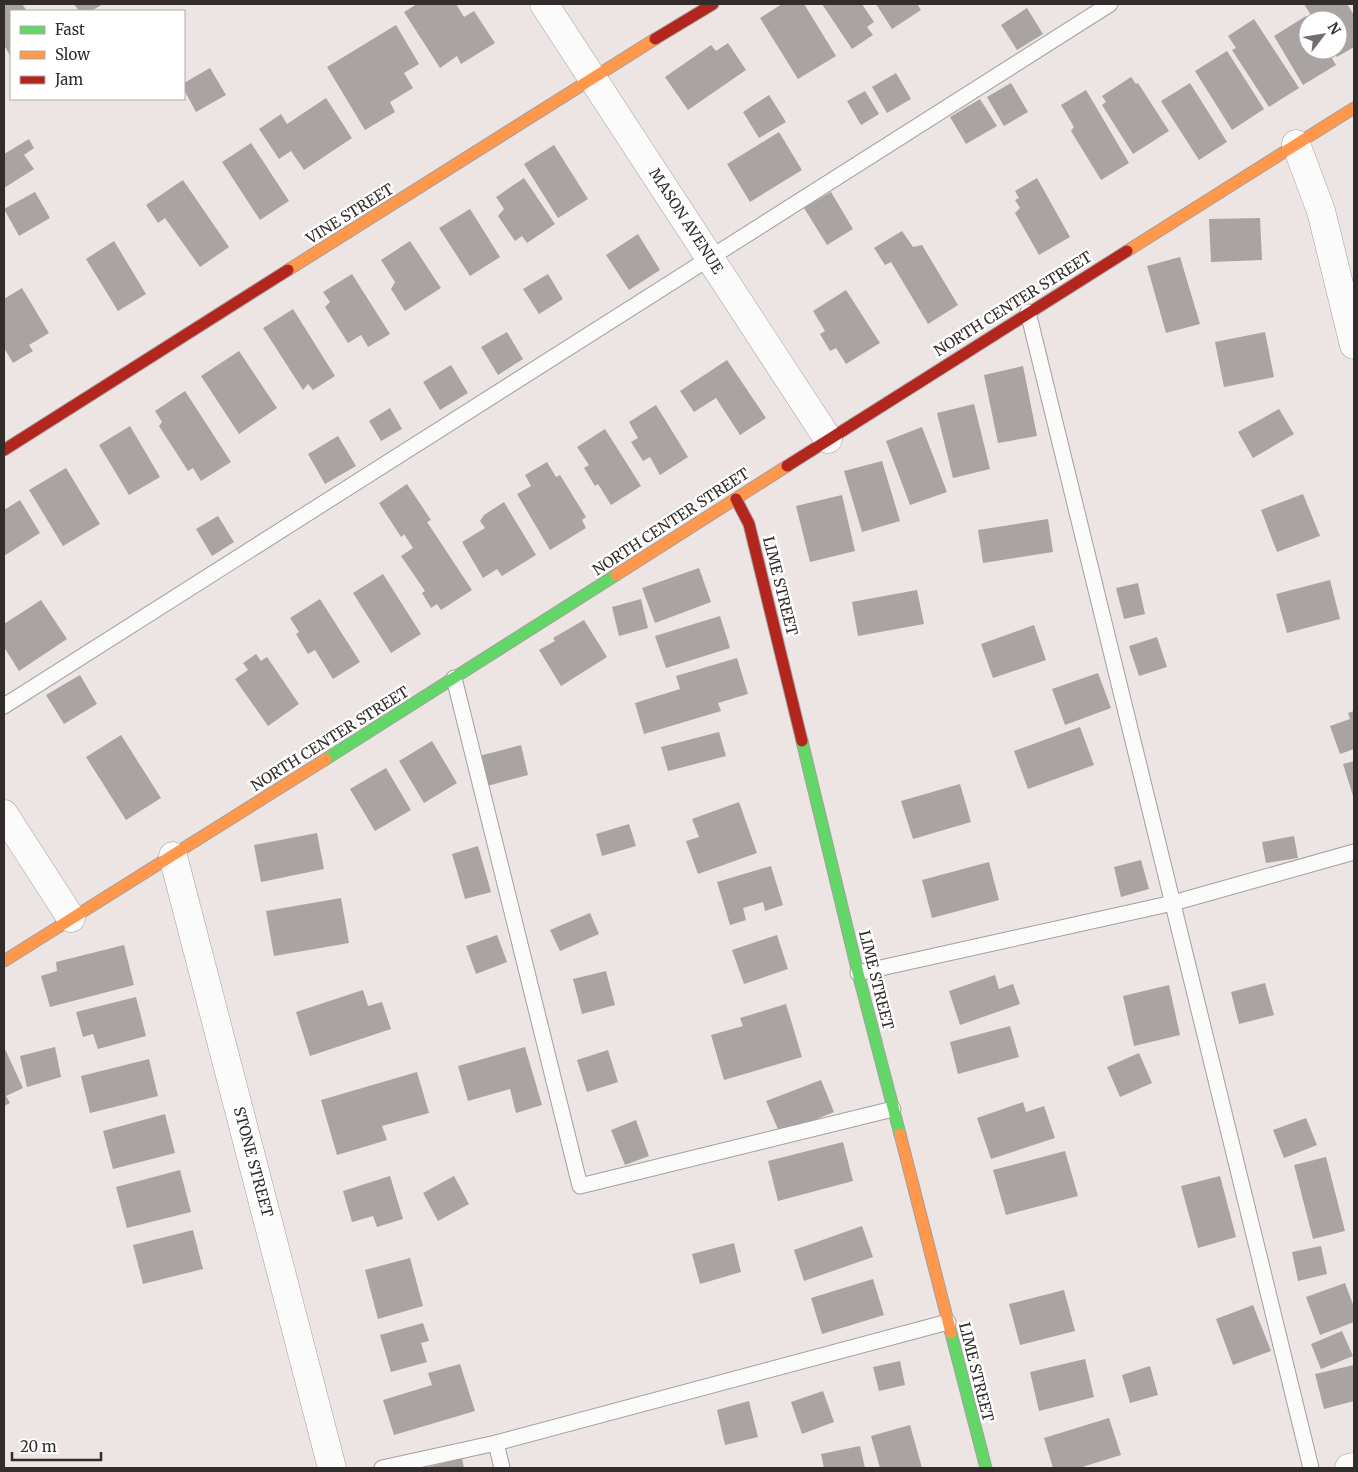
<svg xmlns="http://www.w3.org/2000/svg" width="1358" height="1472" font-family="Merriweather,serif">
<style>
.building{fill:#a9a4a2}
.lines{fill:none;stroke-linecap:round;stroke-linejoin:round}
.lane-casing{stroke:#a49f9d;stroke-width:17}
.street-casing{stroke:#a49f9d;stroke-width:29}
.fast-casing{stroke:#a49f9d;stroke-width:13}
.slow-casing{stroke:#a49f9d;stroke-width:13}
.jam-casing{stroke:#a49f9d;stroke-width:13}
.lane{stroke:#fcfbfb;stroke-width:15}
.street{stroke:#fcfbfb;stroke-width:28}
.fast{stroke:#63d668;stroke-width:11}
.slow{stroke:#ff974d;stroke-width:11}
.jam{stroke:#b3261e;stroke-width:11}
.labels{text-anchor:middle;stroke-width:5;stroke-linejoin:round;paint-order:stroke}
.street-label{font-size:15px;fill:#322d2b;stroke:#fff}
</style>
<rect width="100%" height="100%" fill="#ece5e3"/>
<path class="building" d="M4,4H22L27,11H11V57L4,45Z
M74,4H103L91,11H79Z
M417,4H456L464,17L474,11L495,43L461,64L457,56L440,68L404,12Z
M782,4H804L836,56L798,79L760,18Z
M822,4H862L874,22L867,27L873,35L852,49Z
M876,4H917L921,10L892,29Z
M1304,4H1347L1354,15V47L1337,57L1333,50H1338V20H1314Z
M1027,8L1043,34L1017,50L1001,25Z
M1306,16L1308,19V50H1327L1336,65L1303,85L1274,36Z
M1254,19L1299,88L1269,107L1232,50L1236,48L1228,36Z
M396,25L419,64L404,73L413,88L390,102L395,112L365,130L327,67Z
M728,43L746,70L688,110L665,77L711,45L716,51Z
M1227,51L1264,109L1232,130L1195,71Z
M210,68L226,95L196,112L184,90V83Z
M896,73L911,99L887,113L872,87Z
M1131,77L1136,84L1138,83L1169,131L1133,154L1102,105L1106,102L1102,96Z
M1011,83L1028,112L1004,126L987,97Z
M1190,83L1227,142L1199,160L1161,101Z
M1086,90L1129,163L1101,180L1071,131L1074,127L1061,105Z
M865,91L879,114L861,125L847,101Z
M769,95L786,122L759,138L743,112Z
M326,98L352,138L304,170L291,151L279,159L259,129L281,114L287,124Z
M980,99L997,126L966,144L950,117Z
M779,132L802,170L750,202L727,164Z
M29,139L34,148L24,155L34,169L4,188V154Z
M251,143L289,201L260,220L222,162Z
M554,145L588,199L558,218L524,164Z
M524,178L555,224L527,243L522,236L515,241L498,216L504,209L496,197Z
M1037,178L1070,237L1039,255L1015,213L1020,208L1015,200L1019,198L1015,191Z
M183,180L229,247L200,267L165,218L158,223L146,205Z
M35,192L50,218L19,236L4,209Z
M831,192L853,229L827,245L804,208Z
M470,209L500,257L470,276L439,228Z
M1260,218L1262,260L1211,262L1209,219Z
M902,231L913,247L922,245L958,305L928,324L891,262L885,265L874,248Z
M638,234L660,270L629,290L606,255Z
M114,241L146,294L118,311L86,259Z
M410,241L441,288L405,311L391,289L395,282L381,260Z
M1180,257L1200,324L1166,333L1147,266Z
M352,274L390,334L368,347L361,335L348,343L325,307L330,302L323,292Z
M548,274L563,299L539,314L523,289Z
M22,288L49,333L29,345L33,351L13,363L4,348V299Z
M846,290L880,343L846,364L836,348L830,351L820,334L825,331L813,311Z
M293,309L335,376L313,390L308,384L303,390L263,328Z
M507,332L523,359L498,375L481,347Z
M1265,332L1274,377L1224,387L1215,342Z
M239,351L277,408L239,434L201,376Z
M727,360L766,418L740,435L716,398L694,412L680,391Z
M451,365L468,393L440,410L423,382Z
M1023,366L1037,436L998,443L984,375Z
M185,391L231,462L201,481L193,468L188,471L159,426L162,422L155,411Z
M974,404L990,469L953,478L937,413Z
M656,405L688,457L660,475L650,457L643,461L631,442L638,438L629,422Z
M390,408L402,429L381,441L369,421Z
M1279,409L1294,434L1253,458L1238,432Z
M130,426L160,477L129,495L99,445Z
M922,427L947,492L910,505L886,441Z
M605,429L641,486L611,505L598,484L595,486L584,468L589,465L577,447Z
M338,436L356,466L325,484L308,454Z
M882,461L900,521L862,532L844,471Z
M547,462L556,477L560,475L586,517L582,520L586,528L550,550L517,494L531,486L525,475Z
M66,468L100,524L63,546L29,490Z
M407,484L431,520L427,522L472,590L441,610L437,604L431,608L422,593L425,591L401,556L413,548L404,534L401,537L379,503Z
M1303,494L1320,536L1277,552L1261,510Z
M842,495L855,551L810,562L796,506Z
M20,500L40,533L4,556V510Z
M504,502L536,555L502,576L497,569L483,578L462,542L485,528L480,521L484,515Z
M218,516L234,542L212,556L196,529Z
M1048,519L1053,552L983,563L978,530Z
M699,568L711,602L655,623L642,588Z
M383,574L421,634L391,653L353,593Z
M1330,580L1340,619L1287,633L1276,594Z
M1138,583L1145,614L1124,619L1116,588Z
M917,590L924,624L858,636L852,602Z
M320,599L360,662L333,679L315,650L308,654L296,634L299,632L290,618Z
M641,599L648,628L619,636L612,607Z
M41,600L67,639L19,671L4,647V624Z
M720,616L730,648L666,668L655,636Z
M584,620L607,657L561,686L539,650L555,641L553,638Z
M1034,625L1046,660L993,678L981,644Z
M1157,637L1167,667L1139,676L1129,646Z
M256,654L261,661L267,657L299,704L268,726L235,679L248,670L243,663Z
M737,658L748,694L718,703L721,711L644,734L635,703L680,689L676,676Z
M1098,673L1111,708L1065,725L1052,689Z
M80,675L97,704L64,724L46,695Z
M1354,711V749L1340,754L1330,726L1350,719L1348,713Z
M1080,727L1094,765L1028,789L1014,751Z
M719,732L726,756L668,771L661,747Z
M121,735L161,798L126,820L86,757Z
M432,741L457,783L424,803L399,761Z
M521,745L528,775L487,786L479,756Z
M1354,761V799L1343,764Z
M386,768L411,810L375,831L350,789Z
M960,784L971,822L913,839L901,801Z
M739,802L757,853L698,874L686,841L699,837L692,819Z
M629,824L636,846L602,856L596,834Z
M317,833L324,869L261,882L254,845Z
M1294,836L1298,858L1266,863L1262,842Z
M478,846L491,892L465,899L452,854Z
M1141,860L1149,889L1121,897L1114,867Z
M989,862L999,900L932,918L922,880Z
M771,866L783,905L765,911L763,902L743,908L746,920L730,925L717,882Z
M341,898L349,943L274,956L266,911Z
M590,913L599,934L560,951L550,930Z
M497,935L507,962L476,974L466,946Z
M777,935L788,969L744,984L732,950Z
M124,945L134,985L50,1007L41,976L57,971L56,962Z
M606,971L615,1005L582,1014L573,979Z
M995,975L999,989L1013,984L1020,1004L960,1025L949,991Z
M1265,983L1274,1015L1239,1024L1231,992Z
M1169,985L1180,1035L1134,1046L1123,996Z
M363,990L368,1006L382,1002L391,1029L310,1056L296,1012Z
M136,997L146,1036L98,1049L93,1034L83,1037L76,1012Z
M786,1004L802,1057L724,1080L711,1035L743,1026L740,1018Z
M1010,1026L1019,1057L958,1074L950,1042Z
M4,1047L23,1088L6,1096L10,1103L4,1106Z
M55,1047L61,1077L27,1087L20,1056Z
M525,1047L542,1105L516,1113L510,1089L468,1101L458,1066Z
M608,1050L618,1082L587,1092L577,1060Z
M1139,1053L1152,1083L1120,1097L1107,1067Z
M149,1059L158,1096L90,1113L81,1076Z
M417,1072L429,1113L382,1126L387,1140L337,1155L321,1100Z
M821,1080L834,1112L780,1134L766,1101Z
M1023,1102L1026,1112L1044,1106L1055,1138L991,1159L977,1118Z
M165,1114L175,1153L113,1169L103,1131Z
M1306,1118L1317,1145L1284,1158L1273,1130Z
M636,1120L649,1156L625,1165L611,1130Z
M843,1142L853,1181L778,1201L768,1161Z
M1065,1151L1078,1196L1006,1215L993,1170Z
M1326,1157L1345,1231L1313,1239L1294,1165Z
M180,1170L191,1212L127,1228L116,1187Z
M390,1176L403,1219L377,1227L373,1216L352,1222L343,1191Z
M454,1176L469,1204L438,1221L423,1193Z
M1220,1176L1236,1237L1198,1248L1181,1186Z
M862,1226L873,1257L804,1281L794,1250Z
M193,1230L203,1269L143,1284L133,1245Z
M734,1243L741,1272L700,1284L692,1254Z
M1321,1246L1327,1274L1298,1281L1292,1252Z
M410,1258L423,1306L378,1319L365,1270Z
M873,1279L884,1315L822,1334L811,1298Z
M1345,1283L1354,1307V1322L1320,1335L1306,1297Z
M1064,1290L1075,1331L1020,1345L1009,1304Z
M1253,1305L1271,1351L1233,1365L1216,1319Z
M423,1323L429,1341L421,1343L427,1362L391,1372L380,1335Z
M1342,1331L1353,1356L1321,1369L1311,1344Z
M1085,1359L1094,1397L1039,1411L1030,1372Z
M900,1361L905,1385L879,1391L873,1367Z
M460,1364L475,1411L394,1435L383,1400L432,1385L428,1373Z
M1354,1365V1401L1324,1409L1315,1374Z
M1150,1366L1158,1395L1130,1403L1122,1375Z
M823,1391L834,1422L802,1434L791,1402Z
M749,1401L758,1437L725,1445L717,1410Z
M1109,1418L1121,1455L1079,1468H1053L1044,1438Z
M910,1425L922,1468H880L871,1436Z
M860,1446L865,1468H824L821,1454Z
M462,1458L464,1468H425Z"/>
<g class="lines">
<g class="lane-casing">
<path id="lane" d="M1028,312L1311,1468
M454,678L580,1186L893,1109
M4,706L1110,4
M858,973L1173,903L1354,852
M496,1443L948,1322
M382,1468L496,1443L502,1468"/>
</g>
<g class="street-casing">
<path id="street" d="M544,4L828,439
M1296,144L1321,211L1354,345
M4,814L71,918
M173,856L332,1468
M1349,1468L1354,1467"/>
</g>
<g class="fast-casing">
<path id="fast" d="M802,741L858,973L900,1134
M326,759L616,575
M951,1333L986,1468"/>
</g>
<g class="slow-casing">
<path id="slow" d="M1127,251L1354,108
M288,270L655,39
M616,575L787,466
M4,961L326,759
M900,1134L951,1333"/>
</g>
<g class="jam-casing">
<path id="jam" d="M655,39L713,4
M4,450L288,270
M787,466L1127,251
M736,499L749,524L802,741"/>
</g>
<use href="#lane" class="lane"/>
<use href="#street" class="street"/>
<use href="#fast" class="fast"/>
<use href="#slow" class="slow"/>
<use href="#jam" class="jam"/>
</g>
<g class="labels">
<g class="street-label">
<text transform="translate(350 214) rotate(-32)" y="5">VINE STREET</text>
<text transform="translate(686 221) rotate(57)" y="5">MASON AVENUE</text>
<text transform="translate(1013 304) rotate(-32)" y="5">NORTH CENTER STREET</text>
<text transform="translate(671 522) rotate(-33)" y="5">NORTH CENTER STREET</text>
<text transform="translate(780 586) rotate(76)" y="5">LIME STREET</text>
<text transform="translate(330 739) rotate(-32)" y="5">NORTH CENTER STREET</text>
<text transform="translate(876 980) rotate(76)" y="5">LIME STREET</text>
<text transform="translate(253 1162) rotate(75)" y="5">STONE STREET</text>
<text transform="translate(976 1372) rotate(76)" y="5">LIME STREET</text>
</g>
</g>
<rect width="1358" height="1472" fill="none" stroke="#322d2b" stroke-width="10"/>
<rect x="10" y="10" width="175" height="90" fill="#ffffff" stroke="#adabaa"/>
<rect x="20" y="26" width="25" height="8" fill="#63d668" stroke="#adabaa"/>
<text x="55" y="35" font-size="15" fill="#322d2b">Fast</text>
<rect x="20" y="51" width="25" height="8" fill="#ff974d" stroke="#adabaa"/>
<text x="55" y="60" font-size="15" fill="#322d2b">Slow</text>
<rect x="20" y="76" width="25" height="8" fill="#b3261e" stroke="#adabaa"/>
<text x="55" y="85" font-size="15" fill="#322d2b">Jam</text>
<g transform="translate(1323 35) rotate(59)"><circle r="24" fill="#ffffff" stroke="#adabaa"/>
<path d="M0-4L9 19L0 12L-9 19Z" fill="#736d6b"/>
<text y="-8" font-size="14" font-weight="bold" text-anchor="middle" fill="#322d2b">N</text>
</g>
<path d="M12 1452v8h89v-8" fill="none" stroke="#322d2b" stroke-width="2.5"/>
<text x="20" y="1452" font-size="15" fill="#322d2b" stroke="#ffffff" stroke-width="4" paint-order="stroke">20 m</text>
</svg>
